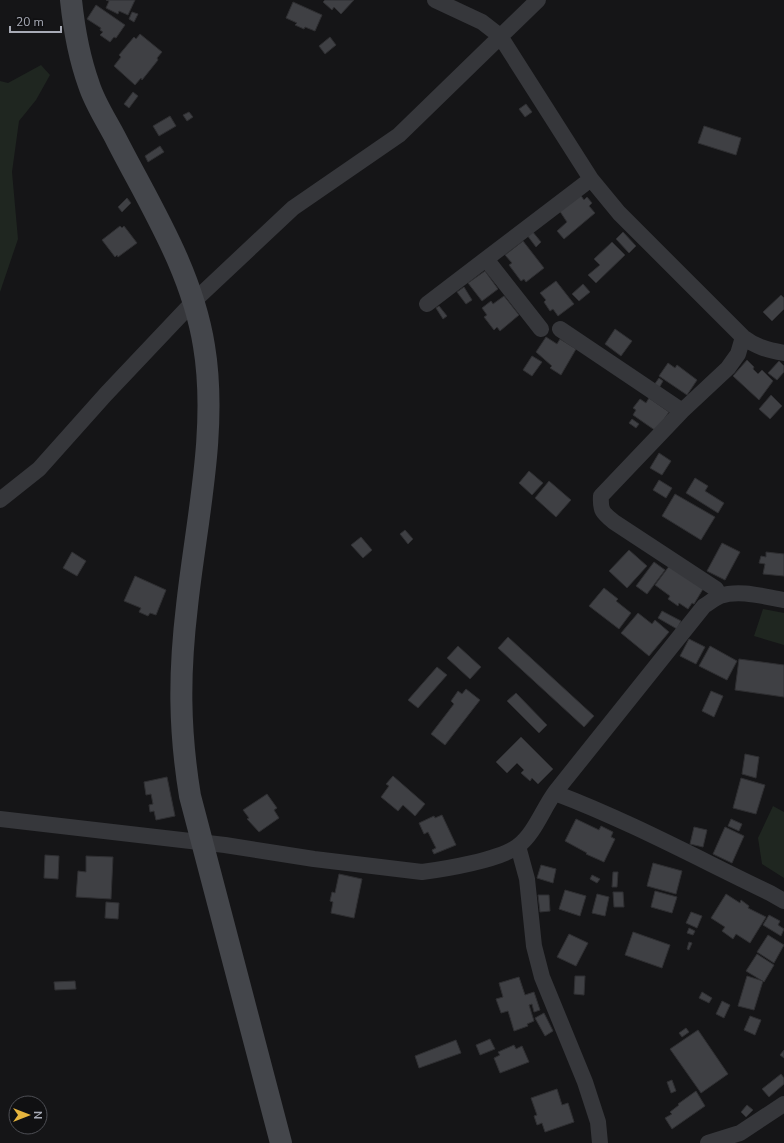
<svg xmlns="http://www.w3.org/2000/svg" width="784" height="1143" font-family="'Nunito Sans',sans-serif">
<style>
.green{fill:#1f2620}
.building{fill:#3f4044;stroke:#2f2f32}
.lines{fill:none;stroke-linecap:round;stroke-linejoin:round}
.street{stroke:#36373b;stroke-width:16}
.secondary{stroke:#44464b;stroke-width:22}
</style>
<rect width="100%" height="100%" fill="#151517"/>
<path class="green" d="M41,65L50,75L36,100L19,121L12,172L18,239L0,292V81L8,83Z
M763,609L784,613V645L754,636Z
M773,806L784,812V878L762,864L758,838Z"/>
<path class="building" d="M106,0H135L128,15L119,11L118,14L106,8L109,1Z
M325,0H354L341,14L334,7L332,10L323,2Z
M293,2L322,15L315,31L305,27L304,29L295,25L297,23L286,18Z
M96,5L125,25L116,38L114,37L110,42L100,35L103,32L100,30L101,28L87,19Z
M132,12L138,14L134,22L129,19Z
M140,34L162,52L157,58L158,60L142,80L141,78L135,85L114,66L121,57L119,55L134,37L136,39Z
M330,37L336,45L325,54L319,46Z
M133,92L138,96L129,108L124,104Z
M526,104L532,112L525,117L519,109Z
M189,112L193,117L187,121L183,115Z
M170,116L176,126L159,136L153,126Z
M704,126L741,138L736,155L698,143Z
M160,146L164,152L148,162L145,156Z
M579,193L584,200L587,197L592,203L589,206L595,213L564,239L557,231L567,222L559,210Z
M127,198L131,203L122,212L118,207Z
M120,226L122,228L124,226L137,243L118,257L117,255L115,257L102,240Z
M532,231L541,242L536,247L527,235Z
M623,232L636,246L629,253L616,239Z
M523,241L544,268L526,282L524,279L521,281L509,265L512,263L505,255Z
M612,242L625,255L596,283L588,275L600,265L594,259Z
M485,271L498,289L482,301L468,283Z
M556,281L574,304L558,316L553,309L550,311L544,302L546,300L540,293Z
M583,284L590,292L579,301L572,294Z
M464,287L472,300L466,304L457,292Z
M781,295L784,298V309L772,321L763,312Z
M504,296L519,315L500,331L497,327L494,330L484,317L487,315L482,308L491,301L493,304Z
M439,306L447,316L443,319L436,308Z
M615,329L632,341L621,356L605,344Z
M546,337L557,344L560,339L576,349L561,375L550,368L552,366L536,352Z
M532,356L542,362L532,376L523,370Z
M747,360L754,367L753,369L758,374L762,370L773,381L759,400L733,376Z
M779,361L784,366V372L777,380L768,373Z
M668,363L675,368L677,365L697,380L687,395L659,376Z
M659,378L663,381L659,388L654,385Z
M771,395L782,406L770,419L759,409Z
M649,398L669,412L656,431L633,415L636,410L633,408L640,399L646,403Z
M632,419L639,424L636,428L629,423Z
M659,453L671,461L662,475L650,468Z
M529,471L543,483L532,495L519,483Z
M695,478L708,486L705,491L724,503L718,513L686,493Z
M659,480L672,488L666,498L653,490Z
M549,481L571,500L556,517L535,498Z
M675,494L715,517L701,540L662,516Z
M405,530L413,539L408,544L400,534Z
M361,537L372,550L363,558L351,545Z
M722,543L740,552L725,580L707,571Z
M629,550L647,566L627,588L609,571Z
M72,552L86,561L77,576L63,568Z
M766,552L784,554V576L763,574L765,564L759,563L761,556L766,557Z
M654,562L665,570L647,594L636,586Z
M670,565L703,589L694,604L692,603L688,609L679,603L678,606L668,599L670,596L655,585Z
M135,576L166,590L156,615L150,613L148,616L139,612L141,608L124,601Z
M604,588L618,599L616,601L631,613L619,629L589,606Z
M662,611L681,621L677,629L658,618Z
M638,613L652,624L655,620L669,632L649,656L621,633Z
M508,637L594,716L584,727L498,648Z
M689,639L705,647L696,664L680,656Z
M458,646L481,667L470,679L447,658Z
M710,646L737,661L727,680L699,666Z
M739,659L784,665V697L735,690Z
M437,667L447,675L418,708L408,700Z
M466,689L480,700L445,745L431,734L454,704L451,701L458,691L462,694Z
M711,691L723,696L714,717L702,711Z
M516,693L547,725L539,733L507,701Z
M521,737L553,769L538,784L532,778L530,781L521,773L524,770L517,763L507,773L496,762Z
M745,754L759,757L756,778L742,774Z
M393,776L425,804L415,816L403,805L398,811L381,797L389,786L386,784Z
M167,777L175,816L156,820L154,811L150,812L149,805L153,804L151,794L146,795L144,782Z
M741,778L765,785L756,814L733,808Z
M267,794L277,808L274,810L279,818L259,832L247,819L249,818L243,810Z
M442,815L456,845L434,854L432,850L436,848L428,832L424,834L419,823L434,816L435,818Z
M576,819L599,830L601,826L613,832L611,837L615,839L604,862L586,854L587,853L565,841Z
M731,819L742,824L739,831L728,826Z
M694,827L707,830L703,847L690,844Z
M725,827L744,836L732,863L713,854Z
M45,855L59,856L58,879L44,878Z
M86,856L113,857L111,899L76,897L78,871L86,872Z
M653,863L682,871L676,894L647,886Z
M541,865L556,869L553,883L537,878Z
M613,872H618L617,887H612Z
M339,874L362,879L354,918L331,913L333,902L330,901L332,892L335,893Z
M592,875L600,879L597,883L590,879Z
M565,890L586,896L580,916L559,909Z
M655,891L677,897L672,913L651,907Z
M613,892H623L624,907H614Z
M597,894L609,897L605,916L592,913Z
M726,894L740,903L741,900L749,906L748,908L766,917L750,943L736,934L733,939L722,931L725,927L711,918Z
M538,895H549L550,911L540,912Z
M106,902L119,903L118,919L105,918Z
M691,912L702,916L697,928L686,923Z
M769,915L780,921L778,925L784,929L781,936L763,925Z
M689,928L695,931L693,935L687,933Z
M633,932L670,945L662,968L625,955Z
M569,934L588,943L576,966L557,957Z
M768,935L784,945L774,963L757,952Z
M689,942L692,943L689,950L687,949Z
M757,954L774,965L764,982L746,971Z
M575,976H585L584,995L574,994Z
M747,976L763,981L754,1010L738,1006Z
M519,977L525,995L534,992L540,1010L534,1012L532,1004L529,1005L534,1021L527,1024L528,1026L514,1031L508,1011L501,1013L496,999L503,997L499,983Z
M75,981L76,989L55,990L54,982Z
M702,992L712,998L709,1003L699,998Z
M722,1001L730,1005L724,1018L716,1014Z
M544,1013L553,1031L545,1036L535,1018Z
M750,1016L761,1020L755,1035L744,1030Z
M686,1028L689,1032L682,1037L679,1033Z
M698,1030L728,1074L701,1093L670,1049Z
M490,1039L495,1049L480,1055L476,1045Z
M456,1040L461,1053L419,1068L415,1056Z
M514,1045L516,1049L522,1046L529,1062L500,1073L494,1058L500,1055L498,1052Z
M784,1050V1058L780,1055Z
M781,1074L784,1078V1084L769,1097L762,1089Z
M672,1080L676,1091L671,1093L667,1082Z
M557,1089L562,1105L568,1103L574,1122L545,1132L542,1123L537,1125L534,1116L537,1115L531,1098Z
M696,1091L705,1106L672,1129L665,1118L672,1114L670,1112L679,1105L678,1104Z
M747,1105L753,1110L746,1117L741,1112Z"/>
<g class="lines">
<path class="street" d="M435,0L482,22L500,36L591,179L619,213L743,337C756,347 768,350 784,353
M486,259L541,329
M427,304L591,179
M560,329L682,411
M0,500L39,469L106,394L194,301L293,208L399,135L538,0
M720,596L716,589L614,522C603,513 600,511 601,496L682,411L728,368L738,354L743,337
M555,793C629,821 699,859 770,893L784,901
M0,819L225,845L314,859L422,872C445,869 500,860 518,846C535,833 543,808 556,791C605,729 655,668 704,606C709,603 715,598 720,596C740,589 765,597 784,600
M518,846L527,879L534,946L542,977L585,1082L598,1122L600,1143
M708,1143L740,1133L784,1104"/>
<path class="secondary" d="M71,0C74,29 79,57 89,85C95,104 108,123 117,141C151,207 192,271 204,346C218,430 196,522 187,606C179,673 179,729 190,796L281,1143"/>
</g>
<g transform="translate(28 1115) rotate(90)"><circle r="19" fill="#101012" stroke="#4d4e54"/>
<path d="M0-3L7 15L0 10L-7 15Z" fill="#e6b53e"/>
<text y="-6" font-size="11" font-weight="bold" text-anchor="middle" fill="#a8abb6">N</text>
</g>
<path d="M10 26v6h51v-6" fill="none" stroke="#a8abb6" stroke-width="2"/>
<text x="16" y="26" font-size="12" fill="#a8abb6" stroke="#101012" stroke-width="3" paint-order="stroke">20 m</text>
</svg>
